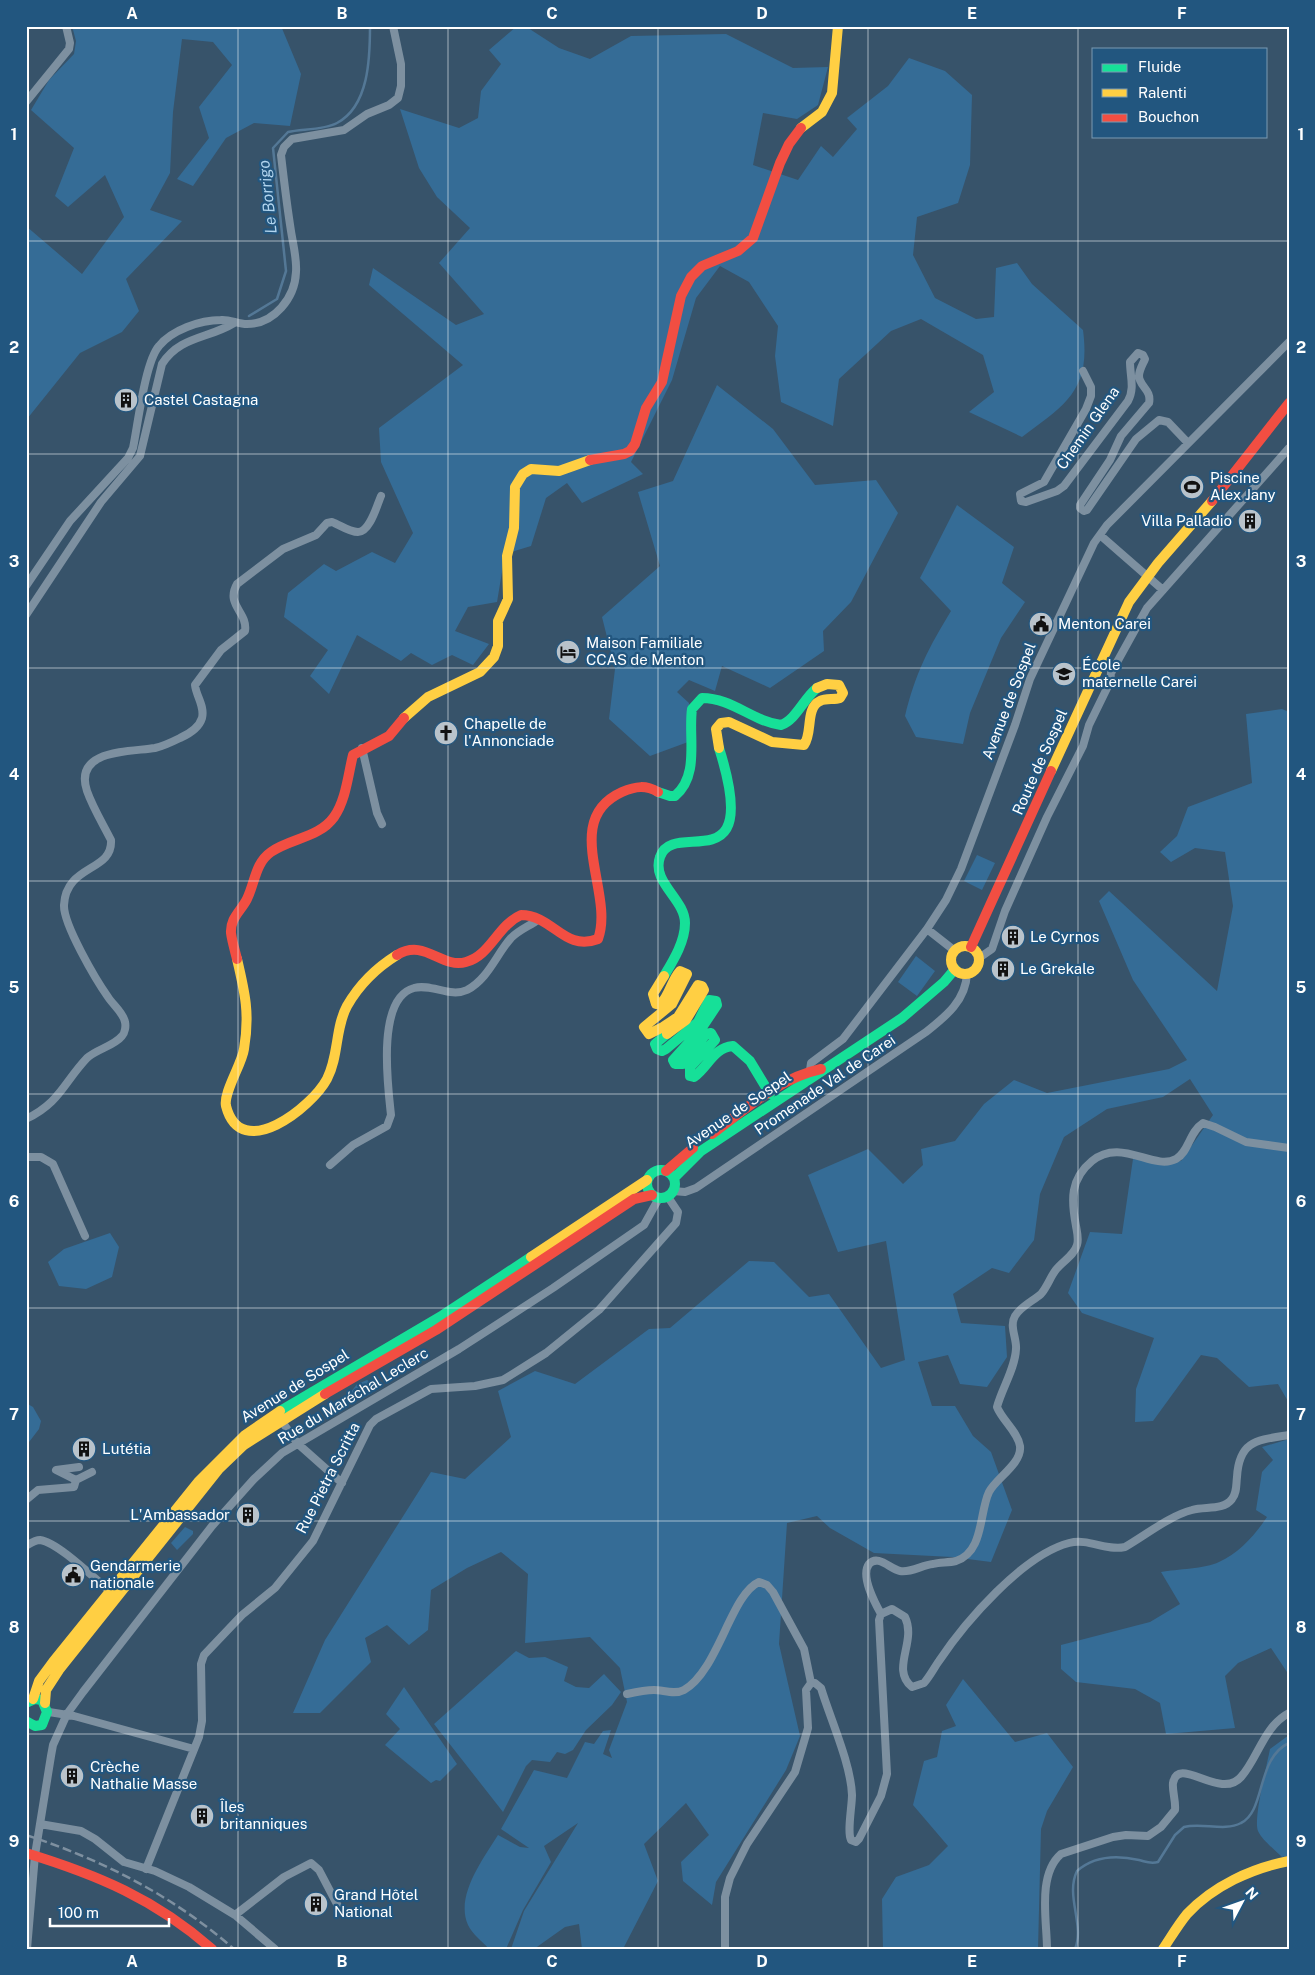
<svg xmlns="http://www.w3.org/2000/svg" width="1315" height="1975" font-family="'Public Sans',sans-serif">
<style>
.green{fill:#356c96}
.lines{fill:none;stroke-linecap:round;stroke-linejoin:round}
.stream{stroke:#547896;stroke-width:2.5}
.street{stroke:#7d90a0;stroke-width:8}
.fast{stroke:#16e098;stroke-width:10}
.slow{stroke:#ffcf43;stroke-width:10}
.jam{stroke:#f24e42;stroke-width:10}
.rail{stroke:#7e90a0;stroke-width:2.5;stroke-dasharray:9 4;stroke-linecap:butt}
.grid{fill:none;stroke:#fff;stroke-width:1;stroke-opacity:0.55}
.labels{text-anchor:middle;stroke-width:4.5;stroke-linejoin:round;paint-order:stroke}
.poi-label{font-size:15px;fill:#fff;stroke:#22567f;text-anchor:start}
.street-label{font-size:15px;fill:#fff;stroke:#22567f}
.water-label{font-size:16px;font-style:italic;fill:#b2d5ef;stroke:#22567f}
.neatline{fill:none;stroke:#fff;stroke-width:2}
.grid-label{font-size:16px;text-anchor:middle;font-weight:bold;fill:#fff}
</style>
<rect width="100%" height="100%" fill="#37536a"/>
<path class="green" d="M72,26H281L301,74L290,126L254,123L226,138L193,186L177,179L209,138L199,107L232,65L213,42L182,39L173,112L170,173L150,210L182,221L126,279L139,311L122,332L80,353L27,419L26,429V226L82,274L124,217L105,175L68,207L55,196L74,148L31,110L49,80L74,54L76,41Z
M517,26H525L559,48L590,59L631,36L726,34L793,68L828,67L818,105L797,119L763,113L753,165L798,180L821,146L833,157L857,129L847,118L888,86L909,58L945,71L972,95L970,165L958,203L917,217L913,255L935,298L976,319L994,317L996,268L1017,263L1032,284L1083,330C1091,390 1066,404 1022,437L969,412L994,392L983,355L921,319L891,331L839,379L833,426L781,402L775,356L778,326L749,282L720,266L696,298L672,380L631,462L643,474L582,503L567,483L546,498L531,546L505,554L497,602L468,607L455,631L489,644L473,665L452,655L432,665L411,653L401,661L357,635L329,694L310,676L328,650L284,617L288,593L324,564L336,571L372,552L395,563L413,533L381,462L379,428L463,365L369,285L373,268L456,325L484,314L439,263L470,228L437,197L419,168L400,109L459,128L478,118L481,91L501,64L489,50Z
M717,385L773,429L815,485L876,480L898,513L851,602L823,631L824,651L770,688L722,666L715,691L689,680L677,692L689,703L688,742L650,756L609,719L615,669L602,617L660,566L638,492L673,481Z
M957,505L1014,547L1002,583L1025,602L1001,638L970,713L963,744L916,737L905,716C915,674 929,647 951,611L920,578Z
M1282,709L1289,712V1403L1278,1384L1249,1387L1217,1358L1201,1355L1153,1421L1135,1422L1136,1389L1154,1338L1082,1313L1068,1293L1090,1232L1122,1234L1133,1159L1181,1161L1213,1115L1190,1079L1163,1097L1107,1109L1064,1137L1040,1194L1034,1240L1009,1273L992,1268L953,1294L961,1323L1005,1326L1007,1357L987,1387L960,1384L948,1355L918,1362L932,1406H955L973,1436L991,1452L1012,1510L991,1562L952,1557L874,1553L830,1528L817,1516L787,1523L779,1644L800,1736L786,1770L716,1882L712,1905L683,1881L681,1862L709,1835L686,1803L644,1844L658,1881L624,1947L582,1949L579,1924L565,1927L534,1949H511L524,1911L578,1823L544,1846L551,1862L523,1910L506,1949H489C483,1942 472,1934 468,1925C455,1896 483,1859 498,1835L520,1847L529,1848L501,1829L534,1770L567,1778L585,1742L594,1744L603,1731L611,1730L603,1754L612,1758L609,1750L627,1702L620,1668L590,1637L525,1643L528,1574L501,1552L467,1568L431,1590L428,1630L409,1645L387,1625L365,1638L371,1662L320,1713H293L325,1640L431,1472L465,1479L511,1437L498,1391L535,1371L575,1384L649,1329L670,1328L749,1261L774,1262L809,1297L829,1294L881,1368L905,1360L886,1241L838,1252L808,1175L868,1149L903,1184L923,1165L921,1149L955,1141L984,1104L1014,1080L1047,1093L1169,1069L1187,1060L1133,980L1099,901L1109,891L1217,991L1233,906L1225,852L1195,848L1171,862L1160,852L1177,836L1188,807L1252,783L1246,714Z
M977,855L995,863L982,890L964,881Z
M916,956L935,971L917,996L898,982Z
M110,1233L119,1247L112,1277L86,1289L59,1286L48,1262L64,1249Z
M367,1380L375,1385L372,1393L361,1399L353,1398L351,1392L357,1384Z
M26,1403L33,1407L41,1421L39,1429L26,1446Z
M1289,1439V1675L1271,1648L1238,1663L1225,1676L1235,1728L1166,1734L1160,1703L1135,1689L1076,1682L1061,1669V1645L1150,1622L1180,1604L1161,1572C1177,1569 1205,1569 1219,1562C1239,1553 1255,1535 1267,1517L1256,1510L1262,1472L1273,1460L1262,1447Z
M185,1527L193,1531V1534L177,1550L171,1543Z
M516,1651L529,1658L545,1657L568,1667L564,1681L576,1687L589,1688L604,1674L621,1692L612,1705L586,1730L573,1750L565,1754L557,1752L550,1762L532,1760L526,1766L503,1812L434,1724Z
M963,1679L1015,1742L1047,1733L1073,1767L1047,1811L1041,1829L1038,1949H883L882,1899L896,1877L929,1865L948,1846L913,1805L924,1761L937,1757L942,1731L956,1726L946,1705Z
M404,1687L457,1764L440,1781L436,1780L431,1783L385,1745L400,1729L386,1714Z
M1289,1735V1856L1282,1857C1275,1850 1262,1840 1258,1831C1253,1819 1267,1765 1270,1749Z"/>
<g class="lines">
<path class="stream" d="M249,316L277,299L286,271L273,148L288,132C302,129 324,130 337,123C369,106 370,58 370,26
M1075,1949C1085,1925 1065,1896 1077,1871C1094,1856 1117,1855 1139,1860C1147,1862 1150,1864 1158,1862L1175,1835L1184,1827C1202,1822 1224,1832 1241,1823C1266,1811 1256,1758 1289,1743"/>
<path class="street" d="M26,102L69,49L70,43L66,26
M1083,371L1091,387V396L1086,409L1044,482L1020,494L1021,501L1026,502L1057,491L1064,486L1128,401C1135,388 1130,376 1130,362L1138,353L1143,355L1145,359C1143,364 1139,370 1139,376C1139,386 1152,390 1149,403L1121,436L1110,460L1080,505V508L1084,511L1087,510L1136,439L1159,420L1168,422L1188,443
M1100,535L1163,590
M26,586L70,521L128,458L133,448C138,424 145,362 159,346C172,330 200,320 221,320C229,319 238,324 247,324C274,324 295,298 296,272C297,259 293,244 291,231C287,206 284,181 281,155L284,147L292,139L344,130L367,114L389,105L398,98L401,86V64L393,26
M26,615L101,502L140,456L162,364C180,336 208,339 234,323
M362,748L377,813L382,824
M927,929L955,951
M979,958L992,949L1005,911L1047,817L1083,746L1089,725L1110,682L1111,673L1147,608L1289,448
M810,1070L811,1063L843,1039L927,929L946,900L961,869L1015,725L1030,679L1094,543L1107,525L1289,342
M26,1119C60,1103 64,1082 87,1058C97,1049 114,1046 122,1036C125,1033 126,1026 125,1022C123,1012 113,1005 108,997C96,980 63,924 64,905C66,864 113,872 111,840C103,824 93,808 87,791C73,749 130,752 155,748C164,746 172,742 180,738C189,734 199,728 202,718C205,706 196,696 195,685L221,650L245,631C248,612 225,605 237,584L283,549L316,535L327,523L332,522C340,525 349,532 358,532C370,532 377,505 381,496
M26,1157H41L53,1164L85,1236
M330,1165L353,1145L387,1126L391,1115C388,1087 376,998 414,988C431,983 450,998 467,990C488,979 496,955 511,938C520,929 530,926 539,919
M673,1191L685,1192L696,1188L926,1032C945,1017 966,1001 967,973
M281,1420L297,1443L342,1483
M76,1480L92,1472
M26,1500L38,1490L74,1487L76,1480L56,1470L79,1467
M26,1546C31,1543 35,1540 40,1540C58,1542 97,1581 112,1593
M881,1614C875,1603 860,1576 869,1564C878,1554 890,1569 900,1571C911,1573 922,1565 933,1564C940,1562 948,1563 956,1561C984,1552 979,1513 989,1492C996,1478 1022,1464 1020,1446C1018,1432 1002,1420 997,1407C1002,1388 1015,1369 1016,1349C1017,1339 1009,1326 1015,1316C1021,1306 1033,1301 1041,1294C1047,1287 1050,1278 1055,1271C1061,1262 1074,1256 1077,1245C1079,1239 1077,1232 1076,1226C1071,1200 1070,1179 1092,1161C1121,1137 1153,1171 1176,1159C1189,1152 1189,1132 1203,1123L1215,1127L1246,1142L1289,1148
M627,1694C636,1692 645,1690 654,1690C663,1690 675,1695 684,1690C718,1671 731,1594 759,1582L767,1585L773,1592L804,1649L811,1683
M49,1712L74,1716L194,1749
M40,1824L81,1831L95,1839L124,1862L155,1871L189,1887L235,1915L275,1949
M146,1869L199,1737L202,1721L201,1664L204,1655L242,1615L275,1588L313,1541L370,1425L376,1419L431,1389L475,1386L503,1380L546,1353L599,1310L676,1223L678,1212L668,1197
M235,1915L284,1877L311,1863L319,1870L339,1908
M27,1949L35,1855L51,1756L53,1745L67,1714L83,1692L212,1526L254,1479L282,1453L459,1349L553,1288L644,1225L659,1198
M725,1949V1897L730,1878L747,1844L795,1772L808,1728L806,1690L811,1683H815L821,1688C830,1718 851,1764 852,1795C852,1806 847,1832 851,1840L856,1842L859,1839L881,1796L887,1774L879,1620L881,1614L892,1609L905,1617C917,1642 890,1669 912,1687L924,1683C930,1676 934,1668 939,1661C965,1622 1023,1555 1069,1543C1089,1538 1105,1551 1125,1547C1146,1535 1169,1516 1192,1510C1205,1506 1223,1511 1232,1499C1237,1493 1236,1485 1237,1477C1239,1440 1258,1440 1289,1435
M1047,1949C1047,1921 1037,1875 1061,1854L1113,1837L1126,1835L1148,1836L1161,1827L1175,1810C1176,1801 1172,1791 1173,1783C1178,1754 1220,1801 1241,1777C1258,1758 1264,1726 1289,1713"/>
<path class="fast" d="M658,792L670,796H675C700,775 688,737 692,709L702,698C732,698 752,721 781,725C796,720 804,698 817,688
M664,976C673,961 685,942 685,923C685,899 651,882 660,857C673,817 763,887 719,748
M667,1034L655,1044L657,1049L662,1051L666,1049L698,1022L709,1000L716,1001L717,1005L701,1029L673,1060L675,1064H683L706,1034L711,1033L715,1040L690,1067V1076L694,1077C709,1066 713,1048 733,1046L750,1061L770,1094
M647 1184a14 14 0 1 1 28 0a14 14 0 1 1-28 0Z
M674,1178L701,1151L902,1018L944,982L955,969
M280,1411L443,1315L531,1257
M26,1703L35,1699L42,1700L47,1712L42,1725L35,1726L26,1721"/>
<path class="slow" d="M801,128L822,112L832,93L838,26
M404,718L428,697L480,672L494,657L498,646V621L508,599L507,556L514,528L515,487L523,474L531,469L559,471L590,460
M719,748L716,729L721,723L729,722L772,742L804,745C813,733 805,708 820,701C826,698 834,700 840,698L843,693L839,685L827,684L817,688
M1051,771L1129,602L1158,563L1212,501
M951 960a14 14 0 1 1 28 0a14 14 0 1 1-28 0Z
M237,959C245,993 250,1014 244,1049C242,1064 223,1093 226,1106C241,1164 312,1107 327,1079C339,1056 335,1028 347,1006C359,985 376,968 397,955
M664,976L653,994L656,1004L660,1005C670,995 671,981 680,971L687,974L672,1004L644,1027L649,1034L663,1027L678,1017L698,985L702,986L704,990L686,1020L667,1034
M531,1257L647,1180
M33,1699L39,1681L53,1662L199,1481L245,1435L280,1411
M45,1703L46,1690L59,1670L219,1469L244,1445L325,1394
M1163,1949C1171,1937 1178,1925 1187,1914C1213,1886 1252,1868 1289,1861"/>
<path class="jam" d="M590,460L624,454L630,451L635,444L646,408L662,382L681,296L691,277L702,266L738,251L753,238L780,163L789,144L801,128
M1212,501L1289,403
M971,947L1051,771
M397,955C425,938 441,969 466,962C490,956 498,925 521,915C553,915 564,952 598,939C615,893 560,820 622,792C636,786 646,785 658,792
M237,959C235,951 232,941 231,933C230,918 241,911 247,899C255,883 255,863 271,852C291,838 319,838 334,817C346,800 348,775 353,755L389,736L404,718
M712,1134C746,1109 779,1078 821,1069
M666,1171L693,1148
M325,1394L436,1330L634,1199L652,1195
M26,1853C98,1875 155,1899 212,1949"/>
<path class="rail" d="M26,1835C103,1860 173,1896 234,1949"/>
</g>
<path class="grid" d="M238,26V1949M448,26V1949M658,26V1949M868,26V1949M1078,26V1949M26,241H1289M26,454H1289M26,668H1289M26,881H1289M26,1094H1289M26,1308H1289M26,1521H1289M26,1734H1289"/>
<defs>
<g id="building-disc" transform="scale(1.25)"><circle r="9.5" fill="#b9c3cb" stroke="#22567f"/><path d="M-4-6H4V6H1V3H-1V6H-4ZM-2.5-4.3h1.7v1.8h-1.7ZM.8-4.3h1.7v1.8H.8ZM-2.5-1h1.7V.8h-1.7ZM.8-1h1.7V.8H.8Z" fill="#111"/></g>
<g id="stadium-disc" transform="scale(1.25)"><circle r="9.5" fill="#b9c3cb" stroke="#22567f"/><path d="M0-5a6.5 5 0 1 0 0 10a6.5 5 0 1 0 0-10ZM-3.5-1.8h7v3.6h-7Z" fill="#111"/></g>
<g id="civic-disc" transform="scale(1.25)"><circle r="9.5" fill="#b9c3cb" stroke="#22567f"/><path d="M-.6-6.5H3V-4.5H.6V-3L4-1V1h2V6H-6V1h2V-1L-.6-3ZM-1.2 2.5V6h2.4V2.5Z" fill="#111"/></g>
<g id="hotel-disc" transform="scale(1.25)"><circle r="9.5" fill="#b9c3cb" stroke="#22567f"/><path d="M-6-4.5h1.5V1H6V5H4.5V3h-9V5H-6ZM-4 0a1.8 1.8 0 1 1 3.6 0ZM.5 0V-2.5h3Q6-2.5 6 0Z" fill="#111"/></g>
<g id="school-disc" transform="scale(1.25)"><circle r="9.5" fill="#b9c3cb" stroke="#22567f"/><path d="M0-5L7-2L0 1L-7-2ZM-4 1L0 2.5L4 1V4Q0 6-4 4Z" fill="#111"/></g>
<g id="church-disc" transform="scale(1.25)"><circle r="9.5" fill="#b9c3cb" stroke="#22567f"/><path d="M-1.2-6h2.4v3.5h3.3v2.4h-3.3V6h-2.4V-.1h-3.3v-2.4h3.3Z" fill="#111"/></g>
</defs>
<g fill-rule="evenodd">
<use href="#building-disc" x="126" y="400"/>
<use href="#stadium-disc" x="1192" y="487"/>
<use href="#building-disc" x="1250" y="521"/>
<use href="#civic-disc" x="1041" y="624"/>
<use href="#hotel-disc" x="568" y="652"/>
<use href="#school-disc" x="1064" y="674"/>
<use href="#church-disc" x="446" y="733"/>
<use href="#building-disc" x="1013" y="937"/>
<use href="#building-disc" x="1003" y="969"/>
<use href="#building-disc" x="84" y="1449"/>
<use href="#building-disc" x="248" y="1515"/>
<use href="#civic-disc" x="73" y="1575"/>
<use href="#building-disc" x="72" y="1776"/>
<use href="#building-disc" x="202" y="1816"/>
<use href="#building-disc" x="316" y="1904"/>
</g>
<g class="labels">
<g class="poi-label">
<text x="144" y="405">Castel Castagna</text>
<text x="1210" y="483">Piscine<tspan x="1210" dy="17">Alex Jany</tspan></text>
<text x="1232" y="526" text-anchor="end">Villa Palladio</text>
<text x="1058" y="629">Menton Carei</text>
<text x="586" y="648">Maison Familiale<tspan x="586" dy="17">CCAS de Menton</tspan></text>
<text x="1082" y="670">École<tspan x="1082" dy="17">maternelle Carei</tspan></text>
<text x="464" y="729">Chapelle de<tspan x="464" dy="17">l'Annonciade</tspan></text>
<text x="1030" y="942">Le Cyrnos</text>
<text x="1020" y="974">Le Grekale</text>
<text x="102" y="1454">Lutétia</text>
<text x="230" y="1520" text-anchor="end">L'Ambassador</text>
<text x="90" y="1571">Gendarmerie<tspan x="90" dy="17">nationale</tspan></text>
<text x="90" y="1772">Crèche<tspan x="90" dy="17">Nathalie Masse</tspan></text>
<text x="220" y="1812">Îles<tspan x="220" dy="17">britanniques</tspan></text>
<text x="334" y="1900">Grand Hôtel<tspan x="334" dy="17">National</tspan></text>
</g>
<g class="street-label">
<text transform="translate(1088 428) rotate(-55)" y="5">Chemin Glena</text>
<text transform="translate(1009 701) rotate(-69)" y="5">Avenue de Sospel</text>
<text transform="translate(1040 762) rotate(-66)" y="5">Route de Sospel</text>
<text transform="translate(825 1085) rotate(-34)" y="5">Promenade Val de Carei</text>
<text transform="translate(738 1110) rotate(-34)" y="5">Avenue de Sospel</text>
<text transform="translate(295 1386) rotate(-32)" y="5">Avenue de Sospel</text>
<text transform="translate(353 1396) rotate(-31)" y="5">Rue du Maréchal Leclerc</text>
<text transform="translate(328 1478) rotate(-63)" y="5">Rue Pietra Scritta</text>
</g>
<g class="water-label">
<text transform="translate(267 197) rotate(-96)" y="6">Le Borrigo</text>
</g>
</g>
<rect width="1315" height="1975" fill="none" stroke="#22567f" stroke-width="55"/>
<rect x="1092" y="48" width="175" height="90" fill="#22567f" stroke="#7a9ab2"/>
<rect x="1102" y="64" width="25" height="8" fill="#16e098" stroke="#7a9ab2"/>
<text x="1138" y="72" font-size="15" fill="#ffffff">Fluide</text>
<rect x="1102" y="89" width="25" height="8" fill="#ffcf43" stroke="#7a9ab2"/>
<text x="1138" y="98" font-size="15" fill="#ffffff">Ralenti</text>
<rect x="1102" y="114" width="25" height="8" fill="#f24e42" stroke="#7a9ab2"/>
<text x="1138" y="122" font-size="15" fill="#ffffff">Bouchon</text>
<g transform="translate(1242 1902) rotate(49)" stroke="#22567f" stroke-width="4" paint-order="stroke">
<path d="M0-4L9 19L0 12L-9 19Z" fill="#ffffff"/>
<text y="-8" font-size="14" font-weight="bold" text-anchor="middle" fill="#ffffff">N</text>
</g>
<path d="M50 1918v8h119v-8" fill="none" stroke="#ffffff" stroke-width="2.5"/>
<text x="58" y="1918" font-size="15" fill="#ffffff" stroke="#22567f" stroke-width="4" paint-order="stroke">100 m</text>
<rect x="28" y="28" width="1260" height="1920" class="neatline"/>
<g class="grid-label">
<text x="132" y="19">A</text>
<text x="342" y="19">B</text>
<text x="552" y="19">C</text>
<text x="762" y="19">D</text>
<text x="972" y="19">E</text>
<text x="1182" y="19">F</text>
<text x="14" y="140">1</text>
<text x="1301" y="140">1</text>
<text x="14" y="353">2</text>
<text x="1301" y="353">2</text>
<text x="14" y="567">3</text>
<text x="1301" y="567">3</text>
<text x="14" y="780">4</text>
<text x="1301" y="780">4</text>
<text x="14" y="993">5</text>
<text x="1301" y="993">5</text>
<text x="14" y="1207">6</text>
<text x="1301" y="1207">6</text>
<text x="14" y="1420">7</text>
<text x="1301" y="1420">7</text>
<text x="14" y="1633">8</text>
<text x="1301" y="1633">8</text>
<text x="14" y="1847">9</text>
<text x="1301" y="1847">9</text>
<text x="132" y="1967">A</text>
<text x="342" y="1967">B</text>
<text x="552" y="1967">C</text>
<text x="762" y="1967">D</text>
<text x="972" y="1967">E</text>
<text x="1182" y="1967">F</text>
</g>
</svg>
